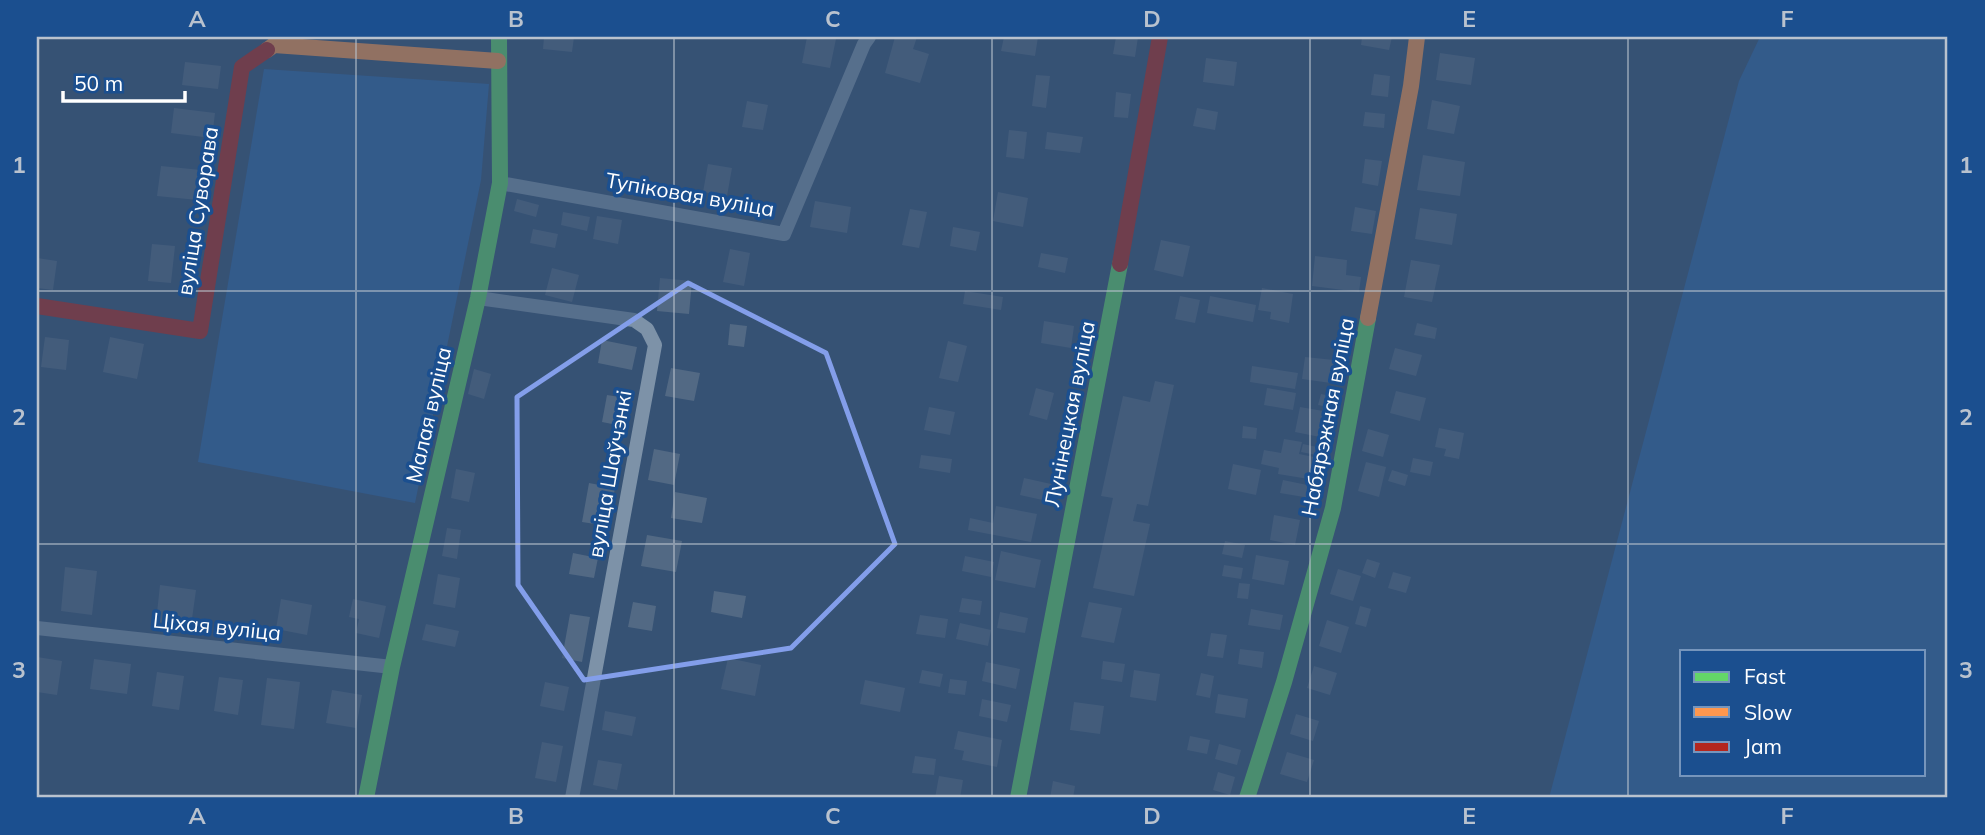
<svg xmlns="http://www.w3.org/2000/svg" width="1985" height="835" font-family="Mulish,sans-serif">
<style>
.green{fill:#2f66a5;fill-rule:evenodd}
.building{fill:#526984}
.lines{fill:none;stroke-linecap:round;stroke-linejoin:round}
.street{stroke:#7d92a8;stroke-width:14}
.fast{stroke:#63d668;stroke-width:16}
.slow{stroke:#ff974d;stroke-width:16}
.jam{stroke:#b3261e;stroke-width:16}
.marked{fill:none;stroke:#839eea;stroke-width:5;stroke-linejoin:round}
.grid{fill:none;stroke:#b9c2ce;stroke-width:2;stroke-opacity:0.55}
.labels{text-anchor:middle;stroke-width:7;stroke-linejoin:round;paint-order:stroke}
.street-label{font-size:21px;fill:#fff;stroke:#1b4f8f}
.neatline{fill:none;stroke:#b9c2ce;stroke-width:2.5}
.grid-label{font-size:23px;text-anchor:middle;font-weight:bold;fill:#b9c2ce}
</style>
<rect width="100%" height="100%" fill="#365274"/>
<path class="green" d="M1760,37H1948V798H1549L1739,81ZM1682,651H1924V774H1682Z
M264,69L489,84L481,180L415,503L198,462Z"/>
<path class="building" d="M544,37H574L572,52L543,49Z
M807,37L836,39L830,68L802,63Z
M895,37H917L913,49L929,54L920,83L885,73Z
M1004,37H1038L1035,56L1001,51Z
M1116,37H1138L1135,57L1113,54Z
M1362,37H1392L1389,50L1361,45Z
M1440,53L1475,58L1471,85L1436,80Z
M1206,58L1237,62L1234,86L1203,82Z
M185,62L221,66L218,89L182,85Z
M1374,74L1390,76L1388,97L1371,95Z
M1036,75L1050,76L1046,108L1032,106Z
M1116,92L1131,94L1128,118L1114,117Z
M1432,100L1460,106L1454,134L1427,129Z
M747,101L768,105L763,130L742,127Z
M174,108L215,113L212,138L171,133Z
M1197,108L1218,112L1215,130L1193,126Z
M1365,112L1385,114L1384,128L1363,126Z
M1009,130L1027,132L1024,159L1006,157Z
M1047,132L1083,137L1080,153L1045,149Z
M1423,155L1465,162L1460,196L1417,190Z
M1365,159L1382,161L1378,186L1362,183Z
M708,164L732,168L727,196L703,192Z
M161,166L201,170L198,200L157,196Z
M998,192L1028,198L1023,227L993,221Z
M517,199L539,205L536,217L514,211Z
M815,201L851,207L847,233L810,227Z
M1355,207L1376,211L1372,234L1351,231Z
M1420,208L1457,214L1452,245L1415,239Z
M910,209L927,212L919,248L902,245Z
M563,212L590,217L587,231L561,225Z
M597,216L622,220L618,244L593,239Z
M953,227L980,232L976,251L950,246Z
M533,229L558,234L555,248L530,243Z
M1161,240L1190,246L1183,277L1154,270Z
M152,244L175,246L171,283L148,281Z
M730,249L750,253L744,286L723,282Z
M1041,253L1068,258L1065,273L1038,267Z
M1315,256L1347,260L1346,275L1361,277L1359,292L1312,286Z
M37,258L57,261L53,290L37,288Z
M1411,260L1440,265L1432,302L1404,297Z
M552,268L579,275L572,302L545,295Z
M660,278L692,281L689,314L657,311Z
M1262,288L1293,294L1289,323L1270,319L1271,312L1258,310Z
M965,291L1003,297L1001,310L963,304Z
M1180,296L1200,300L1195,323L1175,319Z
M1210,296L1256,305L1253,322L1207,313Z
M1044,321L1074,326L1071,348L1041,343Z
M1417,323L1437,328L1435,339L1414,335Z
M730,324L747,326L744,347L728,345Z
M45,337L69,340L66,370L41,367Z
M110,337L144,344L137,379L103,372Z
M602,340L637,347L632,370L598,363Z
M948,341L967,346L958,382L939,378Z
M1395,348L1422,355L1416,376L1389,369Z
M1305,357L1334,360L1331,383L1302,379Z
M1252,366L1298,373L1295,389L1250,382Z
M671,368L700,373L694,401L665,396Z
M474,369L491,374L484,399L468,394Z
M1155,381L1174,385L1148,506L1137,504L1133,521L1150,524L1134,596L1093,588L1113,498L1101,496L1123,396L1150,402Z
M1036,388L1054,393L1047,420L1029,415Z
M1267,388L1296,393L1293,410L1264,405Z
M1396,391L1426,398L1420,421L1390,413Z
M1321,394L1335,397L1333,408L1318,405Z
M607,395L632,399L627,427L602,422Z
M929,407L955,412L950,435L924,430Z
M1300,407L1329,412L1325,438L1295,432Z
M1243,426L1257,428L1256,439L1242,438Z
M1439,428L1464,433L1459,459L1444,456L1446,449L1435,447Z
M1368,429L1389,435L1383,457L1362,451Z
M1284,439L1302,442L1299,454L1319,458L1315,480L1278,474L1279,468L1261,464L1264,450L1281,453Z
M1303,444L1317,447L1316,455L1301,452Z
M654,449L680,454L674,485L648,480Z
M921,455L952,459L950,473L919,468Z
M1413,458L1433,462L1430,476L1410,472Z
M1366,462L1386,467L1379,497L1358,491Z
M1233,464L1261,470L1256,495L1228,489Z
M456,469L475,473L469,502L451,498Z
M1392,470L1408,475L1405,486L1388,481Z
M1024,478L1051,484L1047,501L1020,495Z
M1283,480L1312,486L1310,498L1280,493Z
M589,483L615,488L608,526L582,522Z
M675,492L707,498L702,523L671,518Z
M996,506L1037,514L1031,542L968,530L970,518L993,523Z
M1274,515L1300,520L1295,545L1270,540Z
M447,528L461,530L457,559L442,556Z
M647,535L682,541L676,572L641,566Z
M1225,541L1245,545L1242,558L1222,554Z
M1001,551L1041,560L1035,588L995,580Z
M573,553L598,558L594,578L569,574Z
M1256,555L1289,561L1284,585L1252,579Z
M965,556L994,562L991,577L962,571Z
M1367,559L1380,563L1375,578L1362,573Z
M1224,565L1243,568L1241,579L1222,576Z
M65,567L97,571L92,615L61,611Z
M1338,569L1361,576L1353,601L1330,594Z
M1393,572L1411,577L1406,593L1388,588Z
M438,574L460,578L455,608L433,604Z
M1239,583L1250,584L1248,599L1237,598Z
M160,585L196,590L191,626L156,622Z
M714,591L746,596L742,618L711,612Z
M962,598L982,601L980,615L959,612Z
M281,599L312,605L307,635L276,629Z
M353,599L386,606L379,638L356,633L359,619L349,617Z
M633,602L656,606L652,631L628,627Z
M1089,602L1122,608L1114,643L1081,637Z
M1360,606L1371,609L1366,627L1355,624Z
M1251,609L1283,615L1280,630L1248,625Z
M1000,612L1028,618L1025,633L997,628Z
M570,614L590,617L582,662L562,658Z
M920,615L948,619L945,638L916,634Z
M1327,620L1349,627L1341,653L1319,646Z
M960,623L991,630L988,646L956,639Z
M426,624L459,631L455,647L422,640Z
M1211,633L1227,635L1223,658L1207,656Z
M1240,649L1264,652L1262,668L1238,664Z
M37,657L62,661L57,695L37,692Z
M728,658L761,665L755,696L721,689Z
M94,659L131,664L127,694L90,689Z
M1103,661L1125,664L1122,682L1101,679Z
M986,662L1020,669L1016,689L982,681Z
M1314,666L1337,673L1330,695L1307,688Z
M922,670L943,674L940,687L919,683Z
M1134,670L1160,674L1156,701L1130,697Z
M157,672L184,676L179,710L152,706Z
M1201,673L1214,676L1210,698L1196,695Z
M219,677L243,680L238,715L214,711Z
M267,678L300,682L294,729L261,725Z
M950,679L967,681L965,695L948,693Z
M865,680L905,688L900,712L860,704Z
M545,682L569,687L564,711L540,706Z
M332,690L362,695L356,728L326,723Z
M1218,694L1248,699L1245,718L1215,713Z
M982,699L1011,705L1007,722L979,716Z
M1074,702L1104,706L1100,734L1070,730Z
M605,711L636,717L632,736L602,730Z
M1296,714L1319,721L1313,741L1290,734Z
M958,731L1002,740L997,767L962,760L964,751L954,749Z
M1190,736L1210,740L1207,754L1187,750Z
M542,742L563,746L556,782L535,778Z
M1219,744L1241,750L1237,765L1215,759Z
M1287,752L1314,760L1307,782L1280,774Z
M915,756L936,759L934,775L912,773Z
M598,760L622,764L617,790L593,785Z
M1218,772L1235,777L1230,795L1213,790Z
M939,776L963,780L960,798H935Z
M1053,781L1075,786L1073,798H1050Z"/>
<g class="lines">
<path class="street" d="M500,183L784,234L864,44L869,37
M478,298L634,320L647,329L655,345L572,798
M37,628L392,667"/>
<path class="fast" d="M366,798L392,667L478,298L500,183L499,37
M1018,798L1120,264
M1247,798L1284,682L1333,508L1368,318"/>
<path class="slow" d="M267,50L274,45L498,61
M1368,318L1411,86L1417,37"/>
<path class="jam" d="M1120,264L1160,37
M37,306L200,331L242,67L267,50"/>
</g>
<path d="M0 0H1985V835H0ZM688,283L826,353L895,544L791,648L584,680L518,585L517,397Z" fill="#365274" fill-opacity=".55" fill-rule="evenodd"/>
<path class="marked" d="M688,283L826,353L895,544L791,648L584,680L518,585L517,397Z"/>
<path class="grid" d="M356,37V798M674,37V798M992,37V798M1310,37V798M1628,37V798M37,291H1948M37,544H1948"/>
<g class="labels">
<g class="street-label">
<text transform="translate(690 195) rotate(10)" y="7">Тупіковая вуліца</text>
<text transform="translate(198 211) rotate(-81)" y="7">вуліца Суворава</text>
<text transform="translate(1070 414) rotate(-79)" y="7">Лунінецкая вуліца</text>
<text transform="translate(429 415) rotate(-77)" y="7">Малая вуліца</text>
<text transform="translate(1328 417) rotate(-79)" y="7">Набярэжная вуліца</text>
<text transform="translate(610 474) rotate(-80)" y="7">вуліца Шаўчэнкі</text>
<text transform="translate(217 627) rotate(6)" y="7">Ціхая вуліца</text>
</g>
</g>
<rect width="1985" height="835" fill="none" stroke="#1b4f8f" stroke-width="77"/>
<rect x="1680" y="650" width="245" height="126" fill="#1b4f8f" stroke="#7695bc" stroke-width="2"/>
<rect x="1694" y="672" width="35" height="10" fill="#63d668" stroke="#7695bc" stroke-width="2"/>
<text x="1744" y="684" font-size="21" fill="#ffffff">Fast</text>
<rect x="1694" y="707" width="35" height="10" fill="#ff974d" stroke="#7695bc" stroke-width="2"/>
<text x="1744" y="720" font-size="21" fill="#ffffff">Slow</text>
<rect x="1694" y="742" width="35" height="10" fill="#b3261e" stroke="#7695bc" stroke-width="2"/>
<text x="1744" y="754" font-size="21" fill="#ffffff">Jam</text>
<path d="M63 91v10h122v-10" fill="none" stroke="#ffffff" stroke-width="3.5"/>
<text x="74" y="91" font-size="21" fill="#ffffff" stroke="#1b4f8f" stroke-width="5" paint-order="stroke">50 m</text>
<rect x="38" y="38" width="1908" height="758" class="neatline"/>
<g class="grid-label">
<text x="197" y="27">A</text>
<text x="516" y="27">B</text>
<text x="833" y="27">C</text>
<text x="1152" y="27">D</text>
<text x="1469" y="27">E</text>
<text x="1787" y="27">F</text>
<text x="19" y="173">1</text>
<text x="1966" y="173">1</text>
<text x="19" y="425">2</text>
<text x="1966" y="425">2</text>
<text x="19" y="678">3</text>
<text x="1966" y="678">3</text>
<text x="197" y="824">A</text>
<text x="516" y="824">B</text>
<text x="833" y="824">C</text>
<text x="1152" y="824">D</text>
<text x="1469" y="824">E</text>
<text x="1787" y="824">F</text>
</g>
</svg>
